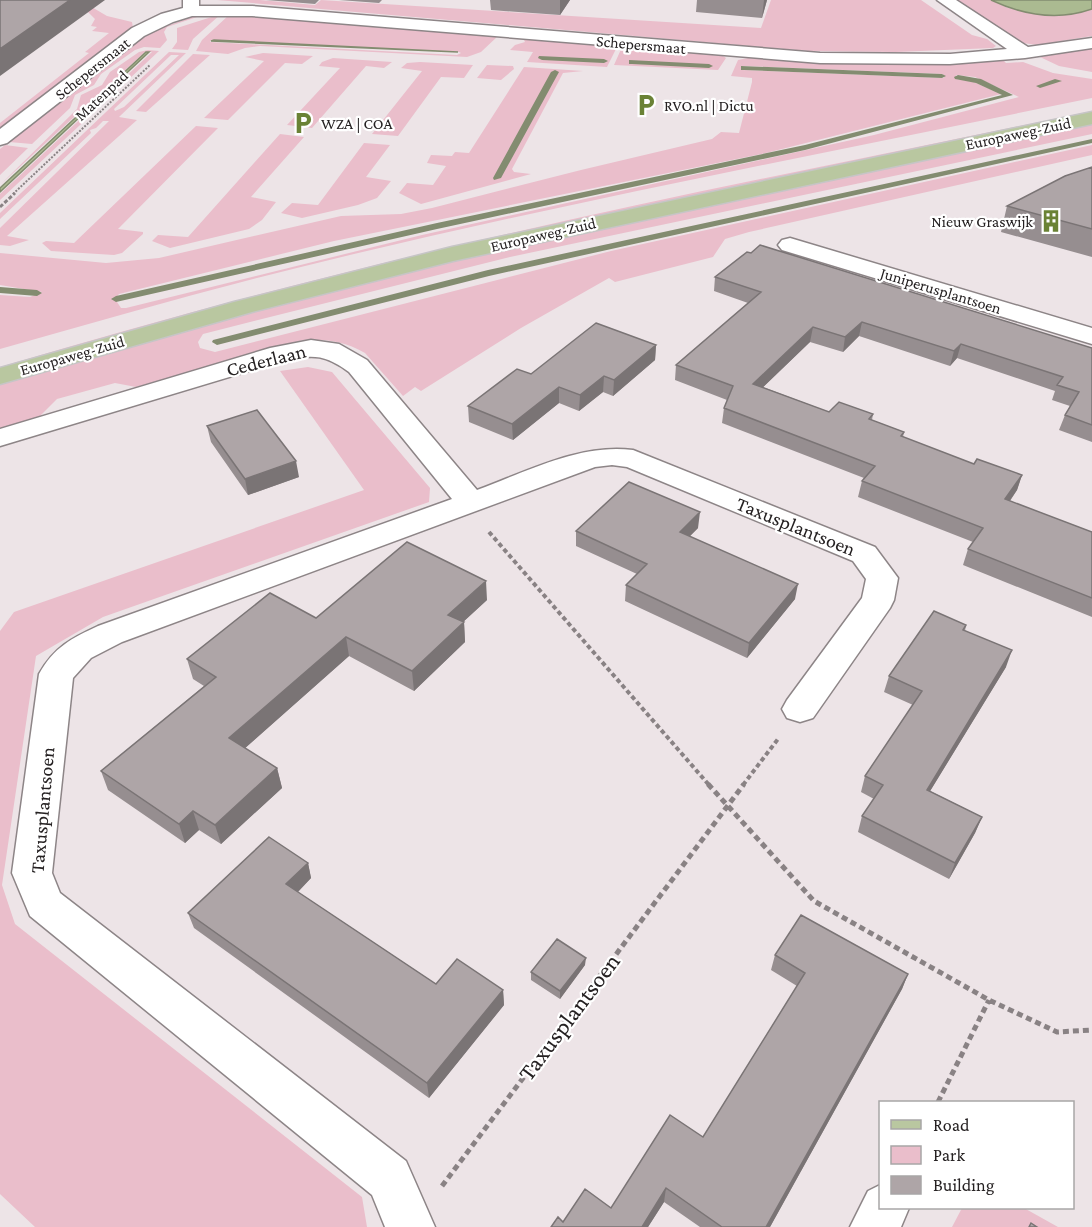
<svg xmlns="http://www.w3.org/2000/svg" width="1092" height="1227" font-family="'Crimson Pro',serif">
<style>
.green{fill:#eabecb;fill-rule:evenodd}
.water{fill:#abba91;stroke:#838c70;stroke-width:1.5}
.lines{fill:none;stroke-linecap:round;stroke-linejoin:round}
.stream{fill:#838c70;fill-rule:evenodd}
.minor-casing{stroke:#8d8587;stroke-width:3}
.major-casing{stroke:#c6c5c6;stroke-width:3}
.path-far3{stroke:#898284;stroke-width:2;stroke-dasharray:2 1.5;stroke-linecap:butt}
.path-far2{stroke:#898284;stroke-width:3;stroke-dasharray:4 2;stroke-linecap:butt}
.path-far1{stroke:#898284;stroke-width:4;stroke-dasharray:4.5 3;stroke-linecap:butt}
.path{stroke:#898284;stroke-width:5;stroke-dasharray:6 4;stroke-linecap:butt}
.minor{fill:#fff;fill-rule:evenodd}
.major{fill:#b9c7a0;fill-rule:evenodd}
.wall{fill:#968e90}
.shaded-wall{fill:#7a7475}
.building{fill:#aea5a7;stroke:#7a7475;stroke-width:1.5}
.labels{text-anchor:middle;stroke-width:4.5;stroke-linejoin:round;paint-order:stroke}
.far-street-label{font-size:16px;fill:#252122;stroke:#fff}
.far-poi-label{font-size:16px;fill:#252122;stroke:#fff;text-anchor:start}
.street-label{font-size:20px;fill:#252122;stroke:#fff}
.near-street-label{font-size:24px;fill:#252122;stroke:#fff}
</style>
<rect width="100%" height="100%" fill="#ede4e7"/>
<path class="green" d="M217,0H260L315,5L321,0L761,28L771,0H921L972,35L987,39L996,46L993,48L896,52L808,51Z
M954,0H991L1008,8L1075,14L1092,9V36L1037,45L1023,43Z
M90,6L107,16L132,22L133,28L0,131V123L89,53L85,52L109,33L92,31L97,27L91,26L95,19L85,9Z
M221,14L193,39L188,50L172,49L177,42V28Z
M229,15H240L498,36L481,52L467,57L260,46L245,48L228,54L196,51L202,40ZM211,40L459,52L461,53L457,55L210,42Z
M195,16H200L167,27L164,32L167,40L160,48L144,47L135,50L101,74L94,85L75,95L70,108L32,144L9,142L150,32Z
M524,40H534L617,47L607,67L527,62L533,52L510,50L515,45L525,42Z
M622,47L723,56L726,58L718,70L614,65Z
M1092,48V72L1059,66L1040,57Z
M148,50L159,51L0,200V194L152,52H145L0,185L77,109L81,95L102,85L110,72L139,52Z
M169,52L186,53L119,117L137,120L7,236L29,240L10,246L0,245V228L109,121H103L96,128L90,130L91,133L0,219V213ZM171,55H179L124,107L115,111L114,109Z
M263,53L313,56L302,64L285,63L228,120L204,118L264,61L245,57Z
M193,54L210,55L146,112L136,111Z
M333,58L392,62L384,68L366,66L312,128L287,125L340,68L319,66L322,62Z
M748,58L881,64L1003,60L1006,63L1023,62L1053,73L1092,79V98C845,149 598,196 354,254C235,282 117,316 0,349V295L30,297L42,292L0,285V253L106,263L159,258L341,216L401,214L432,208L581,170L712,139L721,132L739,133L752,82V78L731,76L738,60ZM743,66L943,74L944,78L742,70ZM956,75L975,77L1019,97L874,135L422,235L126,308H121L115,299L119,294L334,241L766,153L1001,94L974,82L956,79Z
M420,62L473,65L464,78L441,77L398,136L372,134L422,71L401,68L407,63Z
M487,65L513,66L514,69L501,80L477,78Z
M524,67L583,71L563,73L512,169L514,172L531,174L421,204L399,193L407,183L433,185L446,166L427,163L431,155L452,156L455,152L469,153Z
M1092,111V114L606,216L0,371V367C148,323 297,283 447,248C661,197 877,156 1092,111Z
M1092,121V134L510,257L254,321L203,334L198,342L200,348L215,352L611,251L1092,145V155L749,232L725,239L713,257L615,282L609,278L521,328L421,391L415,387L403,396L365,353C344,341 326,339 303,340L136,387L115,383L57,399L39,417L0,428V384L163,334L534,240Z
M196,126L218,128L118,229L143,232V234L122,253L114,255L51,251L42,243L46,241L74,243Z
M280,134L304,137L251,197L276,202L262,220L249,229L170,248L152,241L158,235L188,237Z
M364,143L390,145L366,177L391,181L377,198L358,205L302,218L281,213L292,203L318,205Z
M5,145L28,148L0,175V149Z
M308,367L332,372L430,488L429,502L103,617L36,656L2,885L15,924L362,1197L367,1227H35L0,1194V631L14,612L364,490L280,371Z
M962,1208H1024L1058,1227H952Z"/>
<path class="water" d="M991,0H1092V9C1058,21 1023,15 991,0Z
M214,40L458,52L211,41Z
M146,52H149L0,192V188Z"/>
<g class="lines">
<path class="stream" d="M539,56L604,59L608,61L604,63L542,60L538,58Z
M629,60L709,64L713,66L709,68L632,64H629Z
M741,66L942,74L946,76L942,78L744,70H741Z
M555,70L559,72L501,178L494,180L493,178L551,72Z
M958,75L981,79L1013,95L805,150L437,229L116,302L111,299L116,296L437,223L805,145L1002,95L976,83L955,79L954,77Z
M1055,79L1062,81L1040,88L1036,86Z
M1092,139V143L489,276L217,345L212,342L213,340L488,270Z
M0,287L37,290L42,293L37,296L0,293Z"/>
<g class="minor-casing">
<path id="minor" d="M183,0H199V6H252L820,53L950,54L1007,49L937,0H956L1028,47L1092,38V48L1025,58L950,64L820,63L252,16H192L173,22L144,36L7,143L0,145V129L132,28L161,14L183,8Z
M790,238L1092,328V344L782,250L778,245L782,240Z
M311,340L339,344L367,360L477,490C526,472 580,443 633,450L875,547L898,578L894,600L890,608L813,718L800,722L787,718L782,709L787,700L862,598L866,579L853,561L627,467L612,465L595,467L122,642L91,658L73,678L52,873L60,893L406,1161L435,1227H385L372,1195L30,916L12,873L39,674C54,647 72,638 98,626L452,499L349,372C326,355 314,354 286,360L0,446V429L270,348Z
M880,1185V1208H909L901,1227H850L868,1191Z"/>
</g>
<g class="major-casing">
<path id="major" d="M1092,112V124L453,261L252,312L0,384V368L234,302L452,247Z"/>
</g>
<path class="path-far3" d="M13,194L150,65"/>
<path class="path-far2" d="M0,207L15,193"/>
<path class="path-far1" d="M489,532L709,785
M743,785L778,739"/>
<path class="path" d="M708,784L814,901L989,1000L1057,1032L1092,1030
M938,1102L989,1000
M442,1186L744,784"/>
<use href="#minor" class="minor"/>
<use href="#major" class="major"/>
</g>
<path class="wall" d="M266,0H319L315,4Z
M339,0H382L379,3Z
M490,0H570L560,15L491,10Z
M697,0H767L762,18L696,12Z
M1092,167V257L1001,232L1007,206Z
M715,277L1092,348V442L1059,430L1065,415L1070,406L1052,400L1055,391L957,358L950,366L859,336L843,352L810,342L763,387L829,412L873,414L872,420L904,432L903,437L974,464L1022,475L1017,490L1010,501L1092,532V617L963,565L968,549L973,542L858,497L862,481L864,478L722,423L724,408L727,400L675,380L676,365L748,303L714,291Z
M656,345L655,360L613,396L603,392L579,411L559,403L513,440L469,422L468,406L531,374Z
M207,426L299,477L248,495L211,442Z
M698,528L689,537L795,599L747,658L625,601L626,585L637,574L576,546V531Z
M487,600L463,622H464L465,642L414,691L349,656L245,748L277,768L282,788L221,844L199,830L185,843L108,790L101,771L204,686L193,679L187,659L316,618Z
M966,625L965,631L1006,667L930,791L982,817L975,833L949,879L858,832L862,816L874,799L861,792L865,776L913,705L884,692L889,676Z
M308,863L311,878L298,892L436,984L503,990L504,1005L429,1098L194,928L188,913Z
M775,955L908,974L902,989L770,1227H700L664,1202L648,1227H551L563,1222L611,1208L703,1137L797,986L771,970Z
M585,965L560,999L531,980V972Z"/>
<path class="shaded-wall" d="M70,0H105L0,76V49Z
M560,0H570L560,15Z
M764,0H767L762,18Z
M862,322L859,336L843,352L845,337Z
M813,327L810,342L751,399L753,384Z
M961,344L957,358L950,366L954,351Z
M656,345L655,360L613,396L614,380Z
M604,376L603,392L579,411L580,395Z
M559,387V403L513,440L512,424Z
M296,461L299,477L248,495L245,479Z
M1022,475L1017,490L1000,515L1005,499Z
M700,512L698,528L678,548L680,532Z
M486,581L487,600L450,634L448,615Z
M798,584L795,599L747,658L749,643Z
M464,622L465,642L414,691L412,671Z
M346,637L349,656L235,757L229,738Z
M1012,650L1006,667L921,806L927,790Z
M277,768L282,788L221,844L215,825Z
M193,811L199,830L185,843L179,824Z
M982,817L975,833L949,879L955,863Z
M308,863L311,878L290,900L286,884Z
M586,958L585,965L560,999V991Z
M908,974L902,989L770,1227H766Z
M503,990L504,1005L429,1098L427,1083Z
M666,1188L664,1202L648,1227H642Z"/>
<path class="building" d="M0,0H70L0,49Z
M1092,167V229L1007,206L1065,176Z
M760,245L1092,348V425L1065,415L1079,392L1057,385L1063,377L961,344L954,351L862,322L845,337L813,327L753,384L829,412L839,402L873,414L869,419L904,432L901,436L974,464L977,459L1022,475L1005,499L1092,532V598L968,549L983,528L862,481L875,466L724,408L733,386L676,365L761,292L715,277L747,252L751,253Z
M596,323L656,345L614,380L604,376L580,395L559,387L512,424L468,406L517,369L531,374Z
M257,410L296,461L245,479L207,426Z
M629,482L700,512L680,532L798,584L749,643L626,585L647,564L576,531Z
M407,542L486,581L448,615L464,622L412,671L346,637L229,738L277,768L215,825L193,811L179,824L101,771L216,677L187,659L270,593L316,618Z
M934,611L966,625L963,630L1012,650L927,790L982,817L955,863L862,816L883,785L865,776L922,691L889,676Z
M269,837L308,863L286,884L436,984L457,959L503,990L427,1083L188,913Z
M801,915L908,974L766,1227H722L666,1188L642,1227H551L558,1217L563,1222L585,1189L611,1208L670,1115L703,1137L805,973L775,955Z
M557,939L586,958L560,991L531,972Z
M1031,1223L1037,1227H1029Z"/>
<defs>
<g id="parking-bare" transform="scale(1.8)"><path d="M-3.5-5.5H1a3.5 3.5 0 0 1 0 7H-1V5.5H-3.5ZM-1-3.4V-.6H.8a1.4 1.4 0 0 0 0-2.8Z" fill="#6a8235" stroke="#fff" stroke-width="2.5" paint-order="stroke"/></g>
<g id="building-bare" transform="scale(1.8)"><path d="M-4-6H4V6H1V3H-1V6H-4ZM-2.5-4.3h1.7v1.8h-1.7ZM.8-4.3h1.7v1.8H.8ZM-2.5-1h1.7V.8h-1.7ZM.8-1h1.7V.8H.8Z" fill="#6a8235" stroke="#fff" stroke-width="2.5" paint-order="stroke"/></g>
</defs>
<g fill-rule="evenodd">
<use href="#parking-bare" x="646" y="105"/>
<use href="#parking-bare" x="303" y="123"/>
<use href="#building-bare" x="1051" y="221"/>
</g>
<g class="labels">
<g class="far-street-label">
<text transform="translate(641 44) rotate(5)" y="6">Schepersmaat</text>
<text transform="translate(92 68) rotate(-38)" y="6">Schepersmaat</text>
<text transform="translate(101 95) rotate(-43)" y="6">Matenpad</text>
<text transform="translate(1018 133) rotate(-12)" y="6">Europaweg-Zuid</text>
<text transform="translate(543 234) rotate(-13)" y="6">Europaweg-Zuid</text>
<text transform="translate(941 290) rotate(17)" y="6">Juniperusplantsoen</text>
<text transform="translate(72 355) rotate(-16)" y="6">Europaweg-Zuid</text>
</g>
<g class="far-poi-label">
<text x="664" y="111">RVO.nl | Dictu</text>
<text x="321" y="129">WZA | COA</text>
<text x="1033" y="227" text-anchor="end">Nieuw Graswijk</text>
</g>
<g class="street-label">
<text transform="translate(266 360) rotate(-14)" y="7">Cederlaan</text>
<text transform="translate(796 526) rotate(22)" y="7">Taxusplantsoen</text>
<text transform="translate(42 810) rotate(-85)" y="7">Taxusplantsoen</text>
</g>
<g class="near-street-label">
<text transform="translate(569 1017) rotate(-53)" y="8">Taxusplantsoen</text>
</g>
</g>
<rect x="879" y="1101" width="195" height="108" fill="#ffffff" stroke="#a8a6a7" stroke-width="1.5"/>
<rect x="891" y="1120" width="30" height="9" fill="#b9c7a0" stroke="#a8a6a7" stroke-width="1.5"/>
<text x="933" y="1131" font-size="18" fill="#252122">Road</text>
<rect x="891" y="1146" width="30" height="18" fill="#eabecb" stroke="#a8a6a7" stroke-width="1.5"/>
<text x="933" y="1161" font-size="18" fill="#252122">Park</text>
<rect x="891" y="1176" width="30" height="18" fill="#aea5a7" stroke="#a8a6a7" stroke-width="1.5"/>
<text x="933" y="1191" font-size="18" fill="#252122">Building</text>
</svg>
